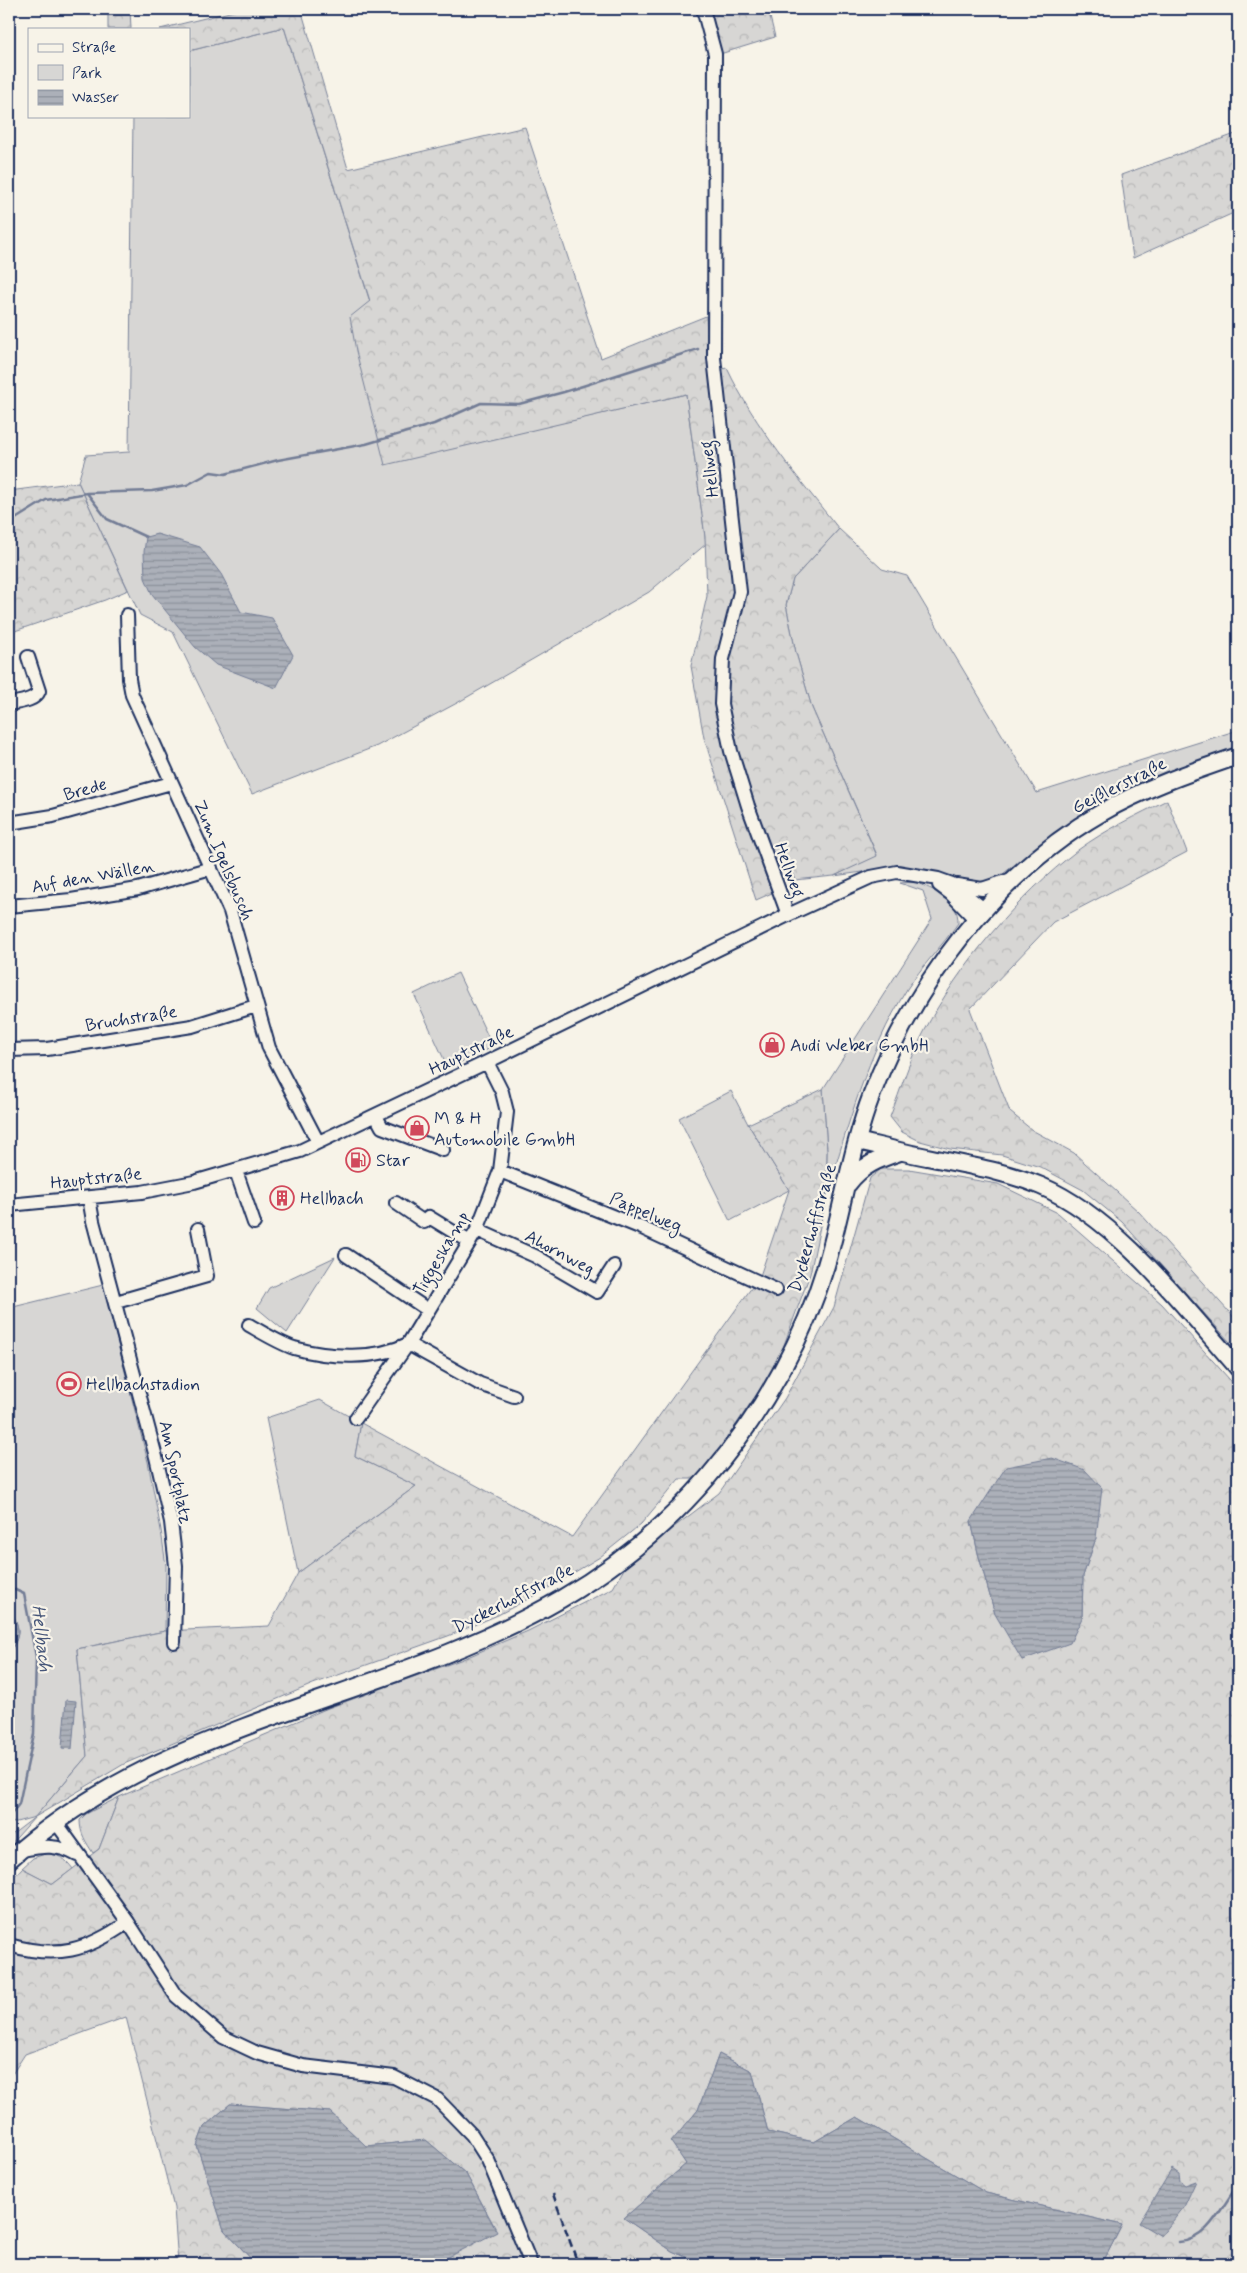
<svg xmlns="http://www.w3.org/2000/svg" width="1247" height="2273" font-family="Mynerve,sans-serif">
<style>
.green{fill:#d7d6d4;stroke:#798299}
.forest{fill:url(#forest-crowns);stroke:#798299;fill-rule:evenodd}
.water{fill:url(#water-rules);stroke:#727c95}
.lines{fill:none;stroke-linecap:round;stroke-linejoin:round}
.stream{stroke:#727c95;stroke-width:2.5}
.minor-casing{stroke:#1b2f5e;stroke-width:16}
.major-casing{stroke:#1b2f5e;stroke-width:20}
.minor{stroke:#f7f3e8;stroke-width:12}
.major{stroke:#f7f3e8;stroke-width:16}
.rail{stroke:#1b2f5e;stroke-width:2.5;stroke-dasharray:8 4;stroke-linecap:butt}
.labels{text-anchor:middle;stroke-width:4.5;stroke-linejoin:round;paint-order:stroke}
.street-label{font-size:18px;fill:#1b2f5e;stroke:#f7f3e8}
.poi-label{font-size:18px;fill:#1b2f5e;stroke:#f7f3e8;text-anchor:start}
.water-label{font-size:19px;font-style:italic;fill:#465679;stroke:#f7f3e8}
</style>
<defs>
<pattern id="forest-crowns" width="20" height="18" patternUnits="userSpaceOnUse" patternTransform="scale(1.25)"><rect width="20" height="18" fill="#d7d6d4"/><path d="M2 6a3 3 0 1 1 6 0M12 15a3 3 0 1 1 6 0" fill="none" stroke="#b8b8b8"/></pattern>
<pattern id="water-rules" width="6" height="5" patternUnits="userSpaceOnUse" patternTransform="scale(1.25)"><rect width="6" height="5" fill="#acb0b9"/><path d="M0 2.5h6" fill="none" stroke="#8b909a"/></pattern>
</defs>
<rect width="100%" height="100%" fill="#f7f3e8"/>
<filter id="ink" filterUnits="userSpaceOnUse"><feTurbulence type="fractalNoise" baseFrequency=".02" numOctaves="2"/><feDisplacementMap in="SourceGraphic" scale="10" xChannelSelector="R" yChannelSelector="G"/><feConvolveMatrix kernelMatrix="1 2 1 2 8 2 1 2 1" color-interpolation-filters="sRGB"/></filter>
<g filter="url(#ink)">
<path class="green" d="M284,27L370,302L385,464L686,394L706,544L649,592L457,703L377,746L252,794L173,632L140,615L78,482L86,455L129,452L133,116H189V51Z
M839,529L882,569L907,576L1037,793L1238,730V748L1181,767L1119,792L1095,806L1040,844L998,878L980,884L877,870L834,876L877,855L812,708L796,653L786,605L793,579Z
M915,882C934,890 959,899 958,923C942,946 922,966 907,989C867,1054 848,1125 826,1198L827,1151L823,1089L932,919L923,891L900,883Z
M458,973L493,1047L448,1068L414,994Z
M731,1091L748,1124L789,1190L730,1221L679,1118Z
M335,1257L287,1333L257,1308L269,1288Z
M103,1285L148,1462L161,1530L166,1566L165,1631L77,1649L87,1756L35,1817L9,1824V1653C21,1635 21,1627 9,1609V1308Z
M320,1400L361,1423L355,1456L416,1486L298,1573L266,1418Z
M119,1797L99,1849L93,1853C86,1842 80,1834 80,1820L86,1814Z
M45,1854C58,1854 65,1858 73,1869L53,1884L22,1868L33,1858Z"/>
<path class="forest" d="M108,9H130L131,29H108Z
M242,9H301L348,169L525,127L601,358L706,316L709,372L727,368C755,427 798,478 839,529L793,579L786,605L796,653L812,708L877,856L834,876L795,880L785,856L762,866L772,893L756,900L704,738L691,666L707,596L705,537L686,394L385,465L356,351L350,317L370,301L284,27L189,51V29H160Z
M709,9H768L775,37L720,54Z
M1238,133V211L1133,258L1121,175Z
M78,482L128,590L105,600L9,633V491Z
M1167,800L1187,852L1053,922L970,1009L1010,1112L1032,1130L1074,1153L1139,1212L1238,1322V1351L1122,1222L1083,1190L1040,1167L1002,1155L950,1149L920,1141L902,1132L890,1117C901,1089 910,1058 924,1032C958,966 1019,895 1078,850C1105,830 1137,815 1167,800Z
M823,1089L827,1151L826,1198L810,1274L777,1364L719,1450L695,1479H679L641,1524L600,1557L545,1590L498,1615L448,1636L313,1684L124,1764L35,1817L9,1846V1837L35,1817L87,1756L77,1649L165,1631L269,1626L298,1573L416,1486L355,1456L361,1423L572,1537L760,1276L789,1190L748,1124Z
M881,1169H909L998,1184L1058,1213L1162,1304L1238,1389V2264H1102L1122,2225L986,2193L857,2117L814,2142L768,2132L752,2071L719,2054L698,2110L672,2142L686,2164L624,2218L672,2251L702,2264H435L497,2231L466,2174L426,2140L366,2146L330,2112L230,2104L204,2127L197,2146L224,2230L256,2264H178L174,2208L126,2017L25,2054L9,2079V1882L22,1868L53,1884L99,1849L119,1797L328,1708L463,1659L528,1631L613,1588L628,1562L719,1493L785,1398L834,1307L870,1178ZM971,1521L1096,1538L1083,1576L1082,1618L995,1614L978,1553ZM1180,2181L1185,2186L1195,2182L1139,2223Z"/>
<path class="water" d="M157,534L200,547L221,574L241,612L272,618L293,655L276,688L216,665L195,647L152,594L145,578L144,552L146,537Z
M1052,1458L1085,1470L1102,1488L1096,1538L1083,1576L1082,1618L1070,1643L1022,1660L995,1614L978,1553L971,1521L1006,1467Z
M9,1609C21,1627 21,1635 9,1653Z
M66,1700L76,1701L72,1749L62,1748Z
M719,2054L752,2071L768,2132L814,2142L857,2117L986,2193L1122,2225L1102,2264H702L672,2251L624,2218L686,2164L671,2142L698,2110Z
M230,2104L330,2112L366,2146L426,2140L466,2174L497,2232L435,2264H256L224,2230L197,2146L204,2127Z
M1172,2169L1179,2174L1180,2181L1185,2185L1196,2181L1184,2207L1161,2236L1139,2223Z"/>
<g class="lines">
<path class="stream" d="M87,493L107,519L146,537
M9,523L46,500L87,493L152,491L187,485L211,472L225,474L278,460L366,444L434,424L481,403L519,404L564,392L698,349
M9,1587L24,1594L36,1657L34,1734L19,1804L9,1817
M1179,2242C1209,2240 1222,2205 1238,2185"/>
<g class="minor-casing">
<path id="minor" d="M703,9L715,54L714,358L740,592L723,659L721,704L731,751L748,806L788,915
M127,615L129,679L132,695L230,911L269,1048L318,1142
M9,704C19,702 35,701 39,691L28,657
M9,823L53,816L171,783
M939,885L951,894L976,920
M957,885L982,889L1012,879
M9,906L71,900L138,889L211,868
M9,1050L47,1049L192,1026L256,1006
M376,1116L382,1127L443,1150
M236,1171L254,1223
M500,1171L642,1228L776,1290
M89,1198L93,1221L156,1457L171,1522L176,1566L174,1642
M396,1203L424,1222L429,1217L470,1242
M9,1205L142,1192L194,1182L300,1151L487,1062L788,915L871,877L897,872L938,879L952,884L985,910
M477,1230L535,1256L597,1292L614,1266
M346,1255L428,1310
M116,1302L207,1276L198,1229
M249,1325C263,1333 279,1343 294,1348C329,1358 376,1360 408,1344L480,1384L514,1396
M356,1418L408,1344L477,1230L500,1171L507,1112L502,1092L487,1062
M55,1821L128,1922L176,1996L223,2037L257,2053L303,2066L394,2077L437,2099L472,2135L488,2160L531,2264
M22,1850C44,1846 57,1844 77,1855
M9,1945C57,1959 87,1951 128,1922"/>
</g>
<g class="major-casing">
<path id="major" d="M857,1141C881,1146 904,1153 927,1157C966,1165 1005,1171 1041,1186C1118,1219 1184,1307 1238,1368
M848,1184C862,1165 879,1159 900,1152
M9,1860C163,1719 384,1702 561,1599C616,1567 666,1526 708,1477C763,1413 807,1335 829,1255C844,1201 852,1146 872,1094C914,983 997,873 1101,813C1144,788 1191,772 1238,756"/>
</g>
<use href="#minor" class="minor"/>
<use href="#major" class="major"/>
<path class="rail" d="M553,2194L578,2264"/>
</g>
</g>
<defs>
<g id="shop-ring" transform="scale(1.25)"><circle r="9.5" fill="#f7f3e8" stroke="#d1495b" stroke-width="1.5"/><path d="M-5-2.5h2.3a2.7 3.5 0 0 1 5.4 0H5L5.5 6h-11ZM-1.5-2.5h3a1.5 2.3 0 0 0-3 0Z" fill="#d1495b"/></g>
<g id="fuel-ring" transform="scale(1.25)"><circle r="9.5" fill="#f7f3e8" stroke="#d1495b" stroke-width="1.5"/><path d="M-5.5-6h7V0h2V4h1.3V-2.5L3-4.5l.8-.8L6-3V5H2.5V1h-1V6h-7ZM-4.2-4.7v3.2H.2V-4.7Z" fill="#d1495b"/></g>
<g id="building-ring" transform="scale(1.25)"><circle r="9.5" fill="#f7f3e8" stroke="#d1495b" stroke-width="1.5"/><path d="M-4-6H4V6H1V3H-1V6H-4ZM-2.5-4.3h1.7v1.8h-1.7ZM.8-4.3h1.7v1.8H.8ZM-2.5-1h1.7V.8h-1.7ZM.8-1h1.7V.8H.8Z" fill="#d1495b"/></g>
<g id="stadium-ring" transform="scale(1.25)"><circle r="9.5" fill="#f7f3e8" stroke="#d1495b" stroke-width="1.5"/><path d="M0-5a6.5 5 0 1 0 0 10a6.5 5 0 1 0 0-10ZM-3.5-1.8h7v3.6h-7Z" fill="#d1495b"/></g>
</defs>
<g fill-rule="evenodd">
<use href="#shop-ring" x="772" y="1045"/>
<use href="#shop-ring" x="417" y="1128"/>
<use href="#fuel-ring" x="358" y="1160"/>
<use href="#building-ring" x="282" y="1198"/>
<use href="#stadium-ring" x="69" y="1384"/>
</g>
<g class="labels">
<g class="street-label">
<text transform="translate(709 469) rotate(-97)" y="6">Hellweg</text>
<text transform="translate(1119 785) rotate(-27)" y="6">Geißlerstraße</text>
<text transform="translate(85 789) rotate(-16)" y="6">Brede</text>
<text transform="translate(224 860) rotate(67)" y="6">Zum Igelsbusch</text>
<text transform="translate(790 870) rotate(70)" y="6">Hellweg</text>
<text transform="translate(93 876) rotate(-10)" y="6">Auf den Wällen</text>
<text transform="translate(131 1018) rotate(-9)" y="6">Bruchstraße</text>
<text transform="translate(471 1050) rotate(-26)" y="6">Hauptstraße</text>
<text transform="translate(96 1178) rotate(-6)" y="6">Hauptstraße</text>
<text transform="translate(646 1212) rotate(23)" y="6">Pappelweg</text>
<text transform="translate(812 1228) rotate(-74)" y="6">Dyckerhoffstraße</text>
<text transform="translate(560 1252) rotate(28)" y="6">Ahornweg</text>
<text transform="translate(441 1253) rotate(-60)" y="6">Tiggeskamp</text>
<text transform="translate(176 1472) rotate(78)" y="6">Am Sportplatz</text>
<text transform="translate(513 1598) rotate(-27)" y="6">Dyckerhoffstraße</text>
</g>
<g class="poi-label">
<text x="790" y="1051">Audi Weber GmbH</text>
<text x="434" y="1124">M &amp; H<tspan x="434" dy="21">Automobile GmbH</tspan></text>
<text x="376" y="1166">Star</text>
<text x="300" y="1204">Hellbach</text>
<text x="86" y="1390">Hellbachstadion</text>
</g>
<g class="water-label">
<text transform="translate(43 1638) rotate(83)" y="7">Hellbach</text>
</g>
</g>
<rect width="1247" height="2273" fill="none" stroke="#f7f3e8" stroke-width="30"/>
<rect x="15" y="15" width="1217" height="2243" fill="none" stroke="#1b2f5e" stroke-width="2" filter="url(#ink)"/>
<rect x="28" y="28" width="162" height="90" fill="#f7f3e8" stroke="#9fa5b1"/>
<rect x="38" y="44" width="25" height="8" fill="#f7f3e8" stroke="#9fa5b1"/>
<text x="72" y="52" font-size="15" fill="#1b2f5e">Straße</text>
<rect x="38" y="65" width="25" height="15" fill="#d7d6d4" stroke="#9fa5b1"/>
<text x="72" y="78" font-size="15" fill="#1b2f5e">Park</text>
<rect x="38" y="90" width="25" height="15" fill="url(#water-rules)" stroke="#9fa5b1"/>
<text x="72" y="102" font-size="15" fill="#1b2f5e">Wasser</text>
</svg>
